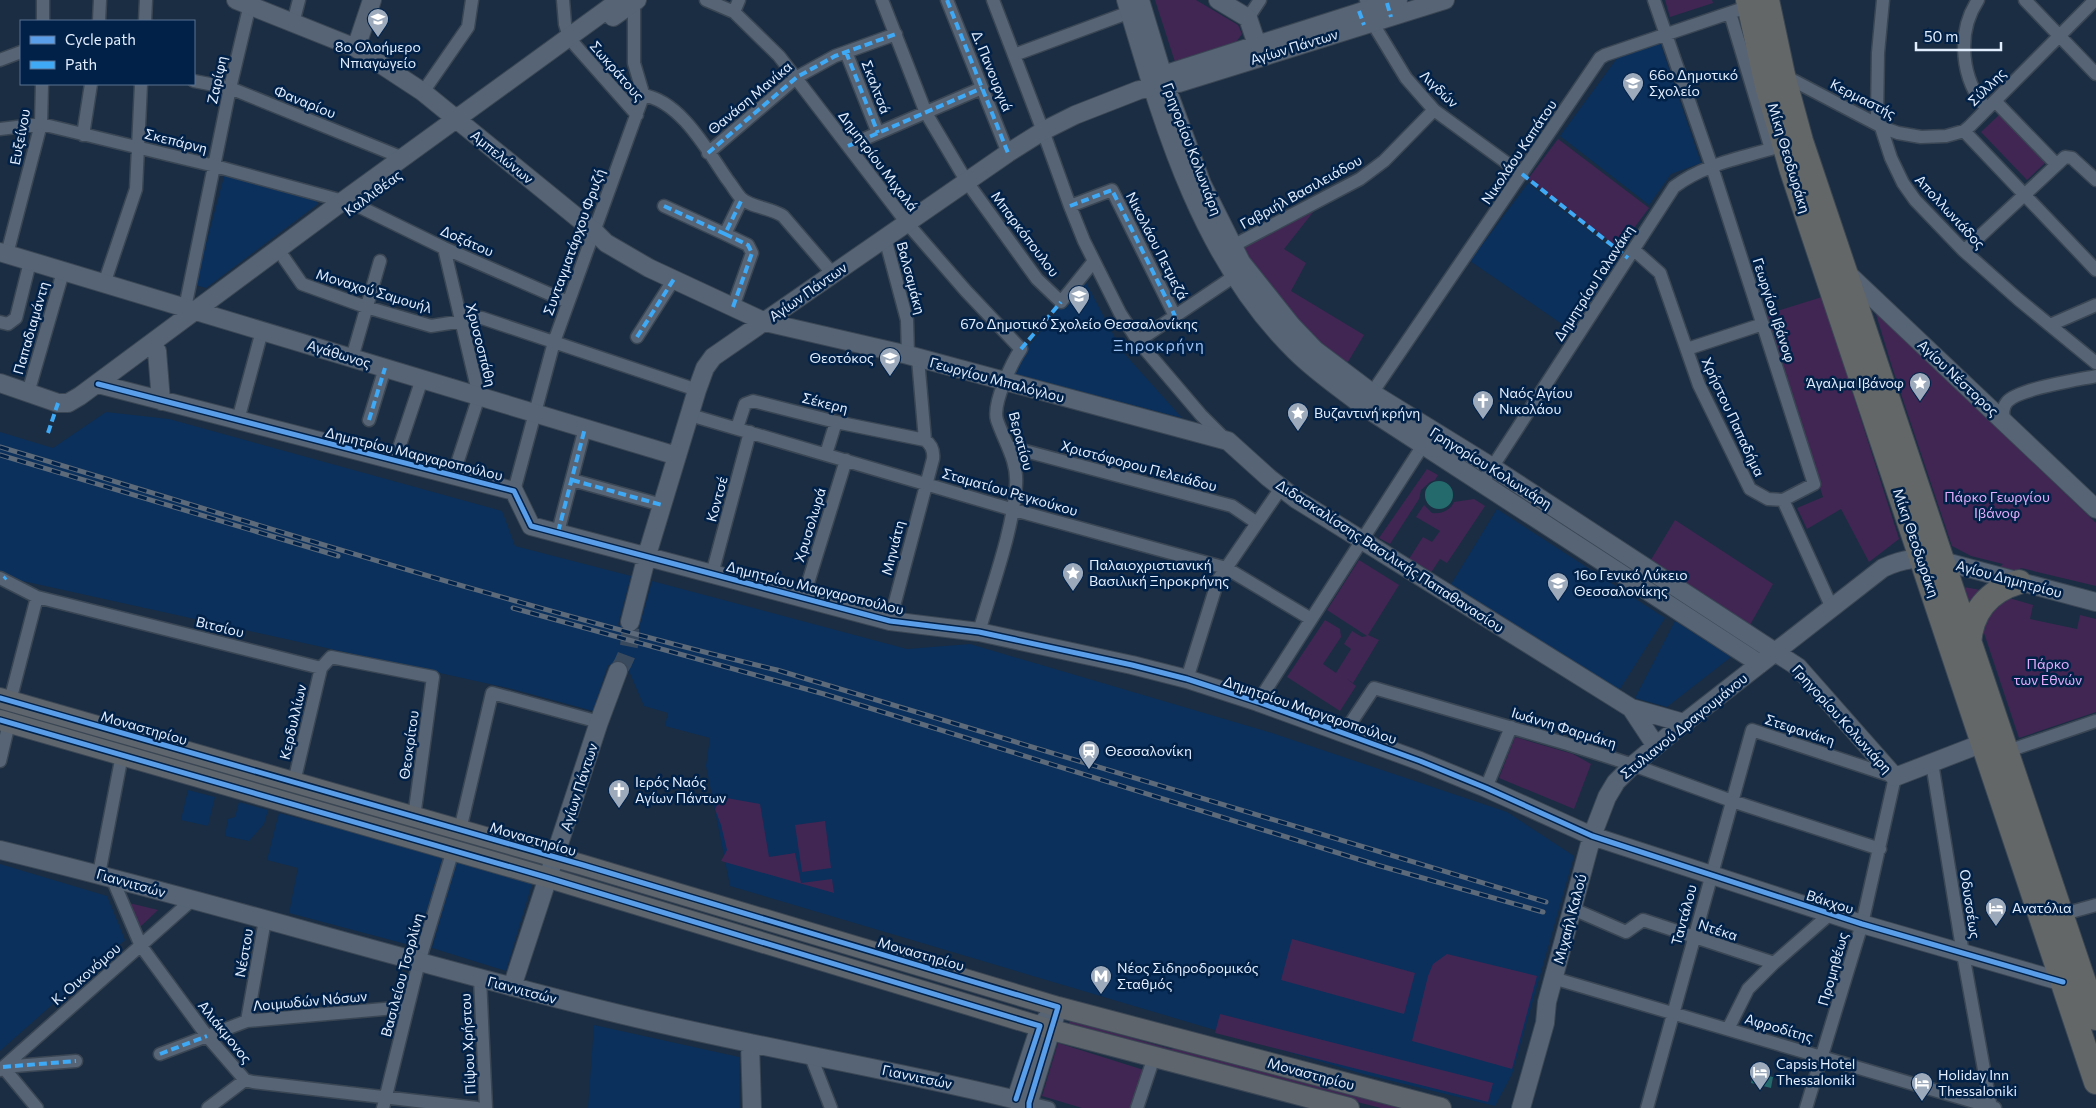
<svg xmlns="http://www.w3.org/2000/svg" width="2096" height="1108" font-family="Commissioner,sans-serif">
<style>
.built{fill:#0b305b}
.green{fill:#412653}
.water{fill:#246a6c}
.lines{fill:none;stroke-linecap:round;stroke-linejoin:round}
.secondary-tunnel{stroke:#394a5e;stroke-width:18;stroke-dasharray:18 9;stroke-linecap:butt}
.street-casing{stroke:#3a4654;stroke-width:15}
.secondary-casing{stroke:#3a4654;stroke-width:20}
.primary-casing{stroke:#3a4654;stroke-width:22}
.highway-casing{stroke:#3a4654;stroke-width:26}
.street{stroke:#566475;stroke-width:12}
.secondary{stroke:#566475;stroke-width:18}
.primary{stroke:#5e656c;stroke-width:20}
.highway{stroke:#636767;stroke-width:24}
.rail-casing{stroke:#5d6a7a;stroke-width:5}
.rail{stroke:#012148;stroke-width:3;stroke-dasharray:9;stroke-linecap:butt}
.quiet{stroke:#3fa9f5;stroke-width:4;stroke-dasharray:8 4;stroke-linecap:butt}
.cycleway-casing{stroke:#012148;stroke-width:8}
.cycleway{stroke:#5a9eea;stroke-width:5}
.labels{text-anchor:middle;stroke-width:5;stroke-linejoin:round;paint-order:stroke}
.poi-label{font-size:14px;fill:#e2eefe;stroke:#012148;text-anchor:start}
.street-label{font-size:14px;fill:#e2eefe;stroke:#012148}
.park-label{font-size:14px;fill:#e2adfb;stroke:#012148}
.quarter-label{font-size:16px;letter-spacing:1px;fill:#9bc1f2;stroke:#012148}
</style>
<rect width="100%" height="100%" fill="#1b2d42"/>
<path class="built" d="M1660,42L1701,163L1671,174L1649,205L1560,136L1618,57Z
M225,173L312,195L318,204L206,288L195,285Z
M1528,183L1622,257L1572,331L1470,261Z
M1084,279L1122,351L1182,418L1015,374L1022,354Z
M106,412L169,419L502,511L515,546L631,576L618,625L638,631L652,581L907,649L970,644L1272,733L1507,812L1574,856L1512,1074L1495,1106L1363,1074L730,886L706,766L710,738L665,726L668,713L644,706L629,671L608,665L593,711L512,689L0,576V432L53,448Z
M1497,509L1665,618L1618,692L1450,586Z
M1675,621L1731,657L1667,707L1635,698Z
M188,790L215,797L208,826L181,820Z
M239,802L268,810L264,824L249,841L225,836L228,819L235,817Z
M279,813L321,824L351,828L444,851L417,947L289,913L298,868L267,860Z
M458,855L534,877L506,971L432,948Z
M0,864L107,896L125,940L0,1051Z
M594,1025L739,1057L740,1108H588Z"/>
<path class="green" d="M1155,0H1196L1238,25L1242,34L1236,42L1175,62Z
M1665,0H1712L1713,3L1670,17Z
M1999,115L2045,163L2027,180L1981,132Z
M1558,139L1649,208L1619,248L1528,179Z
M1310,205L1314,211L1284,249L1306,263L1291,291L1364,335L1342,372L1232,246Z
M1822,297L1899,539L1869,562L1841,509L1807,529L1797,508L1823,497L1764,315Z
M1875,311L2096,523V586L2021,568L2015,573L1999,568L2003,564L1971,556L1952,546L1893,370Z
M1427,469L1438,475L1435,480L1430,482L1421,490L1419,499L1390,544L1379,538Z
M1474,499L1485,506L1447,563L1440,559L1430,574L1409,559L1423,537L1432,542L1440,531L1416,517L1424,505L1432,513C1441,514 1450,511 1454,502Z
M1675,520L1773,584L1746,632L1646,568Z
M1359,560L1399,585L1368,635L1379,640L1353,683L1347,679L1356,686L1340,711L1287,677L1325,620L1340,629L1341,637L1323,664L1336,673L1351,649L1344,644L1352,631L1362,637L1367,636L1327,610Z
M1964,587L1986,591L1971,607Z
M2009,598L2033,605L2030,619L2077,629L2080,615L2096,619V712L2019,738L1983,630L1991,609Z
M1515,737L1573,754L1591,764L1574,809L1499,778Z
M721,797L760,804L769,857L795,853L801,883L832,879L834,893L721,861L727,850L721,825L715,809Z
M825,821L831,868L802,872L795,825Z
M129,903L158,910L140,927Z
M1292,939L1415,973L1404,1014L1281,980Z
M1447,954L1537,976L1512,1069L1412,1041L1428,976L1433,964Z
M1220,1014L1493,1083L1488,1102L1215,1033Z
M1072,1021L1171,1049H1180L1403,1108H1381L1325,1094L1070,1025L1069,1022Z
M1058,1043L1147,1071L1136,1108H1082L1042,1096Z"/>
<path class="water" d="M1425 495a14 14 0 1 1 28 0a14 14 0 1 1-28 0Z
M1753,1072L1773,1077L1771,1088L1751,1083Z"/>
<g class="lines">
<path class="secondary-tunnel" d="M618,671C629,655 631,642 630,622"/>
<g class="street-casing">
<path id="street" d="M43,0V21
M563,0L565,24L569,37
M706,0L734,12L779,56L907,223L966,291L1021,349C1012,362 992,404 997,420C1004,441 1018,461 1016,485C1013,531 992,586 979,632
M882,0L926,113L967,182L1037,279L1061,302L1094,261
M947,0L1008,153
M993,0L1043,131L1070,206L1084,241L1120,313L1138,341L1201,415L1226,440
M1366,0L1372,22L1406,78L1434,110L1522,174
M1883,0L1878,53L1877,115L1891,158L1903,183L1915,200L1964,251L2018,299L2096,363
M1978,0C1956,33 1961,80 1987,109
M2025,0L2096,74
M734,12L739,0
M1730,13L1771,149
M1248,18L1260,0
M99,21L100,0
M145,21L146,0
M293,23L299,0
M575,45L637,115
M846,52L878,133
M1014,55L1130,12
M0,60L21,52
M1783,75L1884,128L1898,133L1921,137L1946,136L1964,131L1970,126L2095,0
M194,81L230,88L403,158
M423,92L468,27L472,0
M642,95C680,100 707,150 727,179C732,185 736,193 741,198C750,207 771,208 783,216L833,274
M1995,101L2056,164
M0,129L41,124L215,166L343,201
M1964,131L2096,270
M83,135L91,84
M848,146L982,88
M708,153L797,77L835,56L896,34
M356,205L444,248L568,302
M664,206L725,234
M1070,206L1112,190L1175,316
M885,238L907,320L908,355
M444,248L479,396L453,476
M1227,249L1360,179L1384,161L1434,110
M1634,250L1660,273L1699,385L1750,489L1768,499L1783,500L1814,484L1712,167L1654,0
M1964,251L2065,157L2072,158L2096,180
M7,254L41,124L42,84
M284,258L302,284L366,307L431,326L482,318L697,390
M104,284L136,189L141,84
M733,307L752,253L748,245L725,234L742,199
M185,308L230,88L251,0
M0,322L8,324L16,318L30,262
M2050,325L2096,305
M637,337L674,279
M1138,341L1242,271
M1687,349L1763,324
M352,358L380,261
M918,359L925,440
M28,393L63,272
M1372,393L1600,58L1605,55L1750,6
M690,415L1014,510L1226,568L1311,619
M238,420L262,331
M369,420L385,368
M2004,421C2003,414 2002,408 2007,402C2017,389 2077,380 2096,376
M737,428L745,404L753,401L836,422L925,440C932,445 934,451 933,459L890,621
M1010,447L1232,506L1257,523
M826,454L836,422
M395,460L422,379
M572,480L662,505
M1482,483L1674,187C1705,163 1747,157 1784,145
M514,491L554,342L642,99V90L634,63V2
M1783,500L1832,608
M558,532L585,428
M712,574L750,432
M0,578L37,597L321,668L331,657L433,677L414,817
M803,599L846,460
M1187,679L1218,580L1281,488
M10,701L37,597
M1258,702L1427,439
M1344,733L1374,688L1568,744L1633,765L1732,801L1880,849
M2005,752L2096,721
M0,761L9,723
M1932,763L1963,954L1991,1108
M294,782L321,668
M1486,788L1511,727
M460,830L492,693L599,722
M99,874L122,755
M112,878L141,946L207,1036L245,1080L253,1082L477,1108
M1573,909L1626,932L1643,920L1774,963
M2060,915L2096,905
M480,978L486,1108
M1553,978L1995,1108
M247,1021L265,920
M1728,1029L1748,989L1774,963L1830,914
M160,1054L247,1021L407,1007
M810,1054L831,1108
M3,1067L76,1061
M3,1067L37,1108
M0,1070L192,900
M1029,1103L1049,1108
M208,1108L245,1080
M383,1108L419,962L453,850
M1137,1108L1154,1057
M1647,1108L1752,730L1895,777L1862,924L1806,1108"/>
</g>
<g class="secondary-casing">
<path id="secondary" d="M236,0L356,48L423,92L595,232L606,243L649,268L765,322L908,355L1228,441L1269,478L1296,499L1631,708L1684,723
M1126,0C1163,124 1200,258 1295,351C1316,372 1340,388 1363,406L1760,664
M1140,0L1166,86L1202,184L1241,262L1292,326L1315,350L1372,393L1492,467L1798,667L1895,777L1983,743
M1218,0L1248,18L1260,54
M613,17L637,0
M356,48L372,0
M1153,81L1163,75L1398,0
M0,252L677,456
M1846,272L2096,509
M157,351L161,401
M0,383L58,403H68L80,396L343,201L620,0
M98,384L514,491L531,526L890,621L979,632L1132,665L1187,679L1258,702L1420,761L1486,788L1592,836L1862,924L2063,982
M630,622L647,555L697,390L705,368L713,357L1008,153L1043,131L1075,115L1139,90L1179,83L1445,0
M1631,708L1656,746
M0,850C204,899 404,961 607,1011C747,1046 889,1068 1029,1103
M512,987L599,722L618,671
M750,1043L752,1108
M1016,1099L1040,1026L1049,1016
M1027,1108L1058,1007
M1521,1108L1545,1023L1547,1002L1592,836L1607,797L1616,782L1633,765L1684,723L1883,568C1904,558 1919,557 1942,561L2096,602"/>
</g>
<g class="primary-casing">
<path id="primary" d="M0,698L583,865L1058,1007L1441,1108
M0,720L549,878L1052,1030L1349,1108"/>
</g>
<g class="highway-casing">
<path id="highway" d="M1748,0L1767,86L1792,171L2096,1082
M1767,0L1783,75L1801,141L2096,1018
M1969,644C1971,612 1988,591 2019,582"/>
</g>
<use href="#street" class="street"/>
<use href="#secondary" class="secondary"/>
<use href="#primary" class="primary"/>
<use href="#highway" class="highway"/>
<g class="rail-casing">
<path id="rail" d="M0,447C258,524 515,607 777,670L1546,902
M0,455L338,556
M513,608L824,694L1377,865L1543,912"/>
</g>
<use href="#rail" class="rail"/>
<path class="quiet" d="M947,0L1008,153
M1387,3L1391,17
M1359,11L1364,25
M846,52L878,133
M848,146L982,88
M708,153L797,77L835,56L896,34
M1522,174L1628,258
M664,206L725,234
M1070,206L1112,190L1175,316
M733,307L752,253L748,245L725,234L742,199
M637,337L674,279
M1021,349L1061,302
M369,420L385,368
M48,433L58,403
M572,480L662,505
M558,532L585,428
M4,579L6,577
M160,1054L207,1036
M3,1067L76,1061"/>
<g class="cycleway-casing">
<path id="cycleway" d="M98,384L514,491L531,526L890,621L979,632L1132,665L1187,679L1258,702L1420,761L1486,788L1592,836L1862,924L2063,982
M0,698L583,865L1058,1007L1029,1103V1108
M0,720L549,878L1040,1026L1016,1099"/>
</g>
<use href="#cycleway" class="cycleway"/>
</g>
<defs>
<g id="school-pin" transform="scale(1.125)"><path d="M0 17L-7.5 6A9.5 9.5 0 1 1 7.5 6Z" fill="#9caabc" stroke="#012148"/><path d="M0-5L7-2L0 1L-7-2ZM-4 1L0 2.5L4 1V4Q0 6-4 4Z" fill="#fff"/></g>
<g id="sight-pin" transform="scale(1.125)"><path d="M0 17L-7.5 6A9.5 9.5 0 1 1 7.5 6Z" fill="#9caabc" stroke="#012148"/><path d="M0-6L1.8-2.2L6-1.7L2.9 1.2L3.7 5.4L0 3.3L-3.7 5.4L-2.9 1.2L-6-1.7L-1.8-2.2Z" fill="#fff"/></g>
<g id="church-pin" transform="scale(1.125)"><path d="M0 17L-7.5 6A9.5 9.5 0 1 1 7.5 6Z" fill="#9caabc" stroke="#012148"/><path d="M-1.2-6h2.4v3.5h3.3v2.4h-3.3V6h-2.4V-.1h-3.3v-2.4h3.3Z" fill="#fff"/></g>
<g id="station-pin" transform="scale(1.125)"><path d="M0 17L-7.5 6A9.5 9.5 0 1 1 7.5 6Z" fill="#9caabc" stroke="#012148"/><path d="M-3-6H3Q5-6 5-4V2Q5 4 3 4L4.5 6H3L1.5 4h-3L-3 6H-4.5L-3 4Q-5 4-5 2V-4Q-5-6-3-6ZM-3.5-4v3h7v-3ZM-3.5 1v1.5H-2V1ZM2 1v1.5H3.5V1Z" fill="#fff"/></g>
<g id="hotel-pin" transform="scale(1.125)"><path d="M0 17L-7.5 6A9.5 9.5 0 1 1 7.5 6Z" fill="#9caabc" stroke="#012148"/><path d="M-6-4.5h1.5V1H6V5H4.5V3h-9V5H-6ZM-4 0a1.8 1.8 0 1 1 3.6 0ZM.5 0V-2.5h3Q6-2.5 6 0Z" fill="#fff"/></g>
<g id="metro-pin" transform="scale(1.125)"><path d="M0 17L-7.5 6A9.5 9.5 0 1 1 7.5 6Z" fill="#9caabc" stroke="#012148"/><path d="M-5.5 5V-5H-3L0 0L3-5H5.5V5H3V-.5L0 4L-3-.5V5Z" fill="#fff"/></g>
</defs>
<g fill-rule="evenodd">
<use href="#school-pin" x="378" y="19"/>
<use href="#school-pin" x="1633" y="83"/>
<use href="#school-pin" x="1079" y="296"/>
<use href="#school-pin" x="890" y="358"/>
<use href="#sight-pin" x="1920" y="383"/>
<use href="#church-pin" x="1483" y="401"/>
<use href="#sight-pin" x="1298" y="413"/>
<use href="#sight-pin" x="1073" y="573"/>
<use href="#school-pin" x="1558" y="583"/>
<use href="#station-pin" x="1089" y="751"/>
<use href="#church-pin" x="619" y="790"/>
<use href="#hotel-pin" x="1996" y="908"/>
<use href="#metro-pin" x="1101" y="976"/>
<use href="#hotel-pin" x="1760" y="1072"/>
<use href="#hotel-pin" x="1922" y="1083"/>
</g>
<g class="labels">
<g class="poi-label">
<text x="378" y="52" text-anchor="middle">8o Ολοήμερο<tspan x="378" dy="16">Νπιαγωγείο</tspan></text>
<text x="1649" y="80">66ο Δημοτικό<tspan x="1649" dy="16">Σχολείο</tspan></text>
<text x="1079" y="329" text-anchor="middle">67ο Δημοτικό Σχολείο Θεσσαλονίκης</text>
<text x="874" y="363" text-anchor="end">Θεοτόκος</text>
<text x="1904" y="388" text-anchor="end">Άγαλμα Ιβάνοφ</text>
<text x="1499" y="398">Ναός Αγίου<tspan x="1499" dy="16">Νικολάου</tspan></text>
<text x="1314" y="418">Βυζαντινή κρήνη</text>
<text x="1089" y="570">Παλαιοχριστιανική<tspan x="1089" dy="16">Βασιλική Ξηροκρήνης</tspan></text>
<text x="1574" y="580">16ο Γενικό Λύκειο<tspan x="1574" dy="16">Θεσσαλονίκης</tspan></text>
<text x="1105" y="756">Θεσσαλονίκη</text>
<text x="635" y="787">Ιερός Ναός<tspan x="635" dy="16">Αγίων Πάντων</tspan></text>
<text x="2012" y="913">Ανατόλια</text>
<text x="1117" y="973">Νέος Σιδηροδρομικός<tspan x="1117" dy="16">Σταθμός</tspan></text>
<text x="1776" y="1069">Capsis Hotel<tspan x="1776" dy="16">Thessaloniki</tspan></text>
<text x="1938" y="1080">Holiday Inn<tspan x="1938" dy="16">Thessaloniki</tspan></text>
</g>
<g class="street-label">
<text transform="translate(1294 47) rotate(-17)" y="5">Αγίων Πάντων</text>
<text transform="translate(617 71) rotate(49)" y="5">Σωκράτους</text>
<text transform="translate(992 71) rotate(68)" y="5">Δ. Πανουργιά</text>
<text transform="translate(217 80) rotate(-78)" y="5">Ζαρίφη</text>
<text transform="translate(876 87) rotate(69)" y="5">Σκαλτσά</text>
<text transform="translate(1987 87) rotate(-45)" y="5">Σύλλης</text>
<text transform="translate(1439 89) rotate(44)" y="5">Λιγδών</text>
<text transform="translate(750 98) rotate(-40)" y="5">Θανάση Μανίκα</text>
<text transform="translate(1863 99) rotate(27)" y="5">Κερμαστής</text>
<text transform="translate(305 102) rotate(22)" y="5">Φαναρίου</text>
<text transform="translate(20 137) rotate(-79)" y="5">Ευξείνου</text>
<text transform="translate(176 141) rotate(14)" y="5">Σκεπάρνη</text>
<text transform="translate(1192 149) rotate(69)" y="5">Γρηγορίου Κολωνιάρη</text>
<text transform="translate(1519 152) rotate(-56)" y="5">Νικολάου Καπάτου</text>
<text transform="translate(502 157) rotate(39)" y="5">Αμπελώνων</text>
<text transform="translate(1789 158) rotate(73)" y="5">Μίκη Θεοδωράκη</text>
<text transform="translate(878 161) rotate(53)" y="5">Δημητρίου Μιχαλά</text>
<text transform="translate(1301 192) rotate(-29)" y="5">Γαβριήλ Βασιλειάδου</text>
<text transform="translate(373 193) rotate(-36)" y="5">Καλλιθέας</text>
<text transform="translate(1950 212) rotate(47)" y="5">Απολλωνιάδος</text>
<text transform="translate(1025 234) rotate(53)" y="5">Μπαρκόπουλου</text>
<text transform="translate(467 241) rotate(24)" y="5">Δοξάτου</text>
<text transform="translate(574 242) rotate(-70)" y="5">Συνταγματάρχου Φρυζή</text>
<text transform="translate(1157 246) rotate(63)" y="5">Νικολάου Πετμεζά</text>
<text transform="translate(911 278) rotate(75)" y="5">Βαλσαμάκη</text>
<text transform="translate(1594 283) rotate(-57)" y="5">Δημητρίου Γαλανάκη</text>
<text transform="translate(374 291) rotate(17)" y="5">Μοναχού Σαμουήλ</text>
<text transform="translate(808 292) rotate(-35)" y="5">Αγίων Πάντων</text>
<text transform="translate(1774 310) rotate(72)" y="5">Γεωργίου Ιβάνοφ</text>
<text transform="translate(31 328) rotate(-74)" y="5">Παπαδιαμάντη</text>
<text transform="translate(481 345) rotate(76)" y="5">Χρυσοσπάθη</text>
<text transform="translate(339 354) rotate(17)" y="5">Αγάθωνος</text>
<text transform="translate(1958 378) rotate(43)" y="5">Αγίου Νέστορος</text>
<text transform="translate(997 380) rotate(15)" y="5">Γεωργίου Μπαλόγλου</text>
<text transform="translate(825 403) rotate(14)" y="5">Σέκερη</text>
<text transform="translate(1733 417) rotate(65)" y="5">Χρήστου Παπαδήμα</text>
<text transform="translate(1021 441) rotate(75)" y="5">Βερατίου</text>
<text transform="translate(414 454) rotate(14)" y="5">Δημητρίου Μαργαροπούλου</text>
<text transform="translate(1139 466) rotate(15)" y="5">Χριστόφορου Πελειάδου</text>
<text transform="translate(1491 468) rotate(32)" y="5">Γρηγορίου Κολωνιάρη</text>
<text transform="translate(1010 492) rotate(16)" y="5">Σταματίου Ρεγκούκου</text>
<text transform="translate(717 499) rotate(-75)" y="5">Κοντσέ</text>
<text transform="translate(810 525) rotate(-73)" y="5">Χρυσολωρά</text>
<text transform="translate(1916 543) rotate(71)" y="5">Μίκη Θεοδωράκη</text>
<text transform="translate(893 548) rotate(-76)" y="5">Μηνιάτη</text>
<text transform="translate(1390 556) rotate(33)" y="5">Διδασκαλίσσης Βασιλικής Παπαθανασίου</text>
<text transform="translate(2009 579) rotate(15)" y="5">Αγίου Δημητρίου</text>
<text transform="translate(815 588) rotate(14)" y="5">Δημητρίου Μαργαροπούλου</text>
<text transform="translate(220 627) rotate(14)" y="5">Βιτσίου</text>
<text transform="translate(1310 710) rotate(19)" y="5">Δημητρίου Μαργαροπούλου</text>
<text transform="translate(1842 719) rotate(48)" y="5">Γρηγορίου Κολωνιάρη</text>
<text transform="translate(293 722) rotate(-77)" y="5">Κερδυλλίων</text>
<text transform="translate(1684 726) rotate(-39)" y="5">Στυλιανού Δραγουμάνου</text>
<text transform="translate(144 728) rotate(16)" y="5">Μοναστηρίου</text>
<text transform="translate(1564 728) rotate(17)" y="5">Ιωάννη Φαρμάκη</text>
<text transform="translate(1800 730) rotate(18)" y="5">Στεφανάκη</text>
<text transform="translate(409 745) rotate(-82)" y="5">Θεοκρίτου</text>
<text transform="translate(579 787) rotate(-72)" y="5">Αγίων Πάντων</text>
<text transform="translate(533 839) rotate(16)" y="5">Μοναστηρίου</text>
<text transform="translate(131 883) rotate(16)" y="5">Γιαννιτσών</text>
<text transform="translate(1830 902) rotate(18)" y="5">Βάκχου</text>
<text transform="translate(1970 904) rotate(81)" y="5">Οδυσσέως</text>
<text transform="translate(1684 915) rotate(-75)" y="5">Ταντάλου</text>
<text transform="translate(1570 919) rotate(-75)" y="5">Μιχαήλ Καλού</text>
<text transform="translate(1718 930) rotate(18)" y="5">Ντέκα</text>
<text transform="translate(244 953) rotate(-80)" y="5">Νέστου</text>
<text transform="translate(921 954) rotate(16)" y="5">Μοναστηρίου</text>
<text transform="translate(1833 969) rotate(-74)" y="5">Προμηθέως</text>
<text transform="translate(86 974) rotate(-41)" y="5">Κ. Οικονόμου</text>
<text transform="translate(402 975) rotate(-75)" y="5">Βασιλείου Τσορλίνη</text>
<text transform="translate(522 990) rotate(15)" y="5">Γιαννιτσών</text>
<text transform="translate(310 1001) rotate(-5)" y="5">Λοιμωδών Νόσων</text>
<text transform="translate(1779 1028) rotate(16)" y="5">Αφροδίτης</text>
<text transform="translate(225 1032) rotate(51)" y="5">Αλιάκμονος</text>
<text transform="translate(468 1044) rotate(-93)" y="5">Πίψου Χρήστου</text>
<text transform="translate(1311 1074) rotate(15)" y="5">Μοναστηρίου</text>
<text transform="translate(917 1077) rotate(12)" y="5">Γιαννιτσών</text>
</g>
<g class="park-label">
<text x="1997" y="502">Πάρκο Γεωργίου<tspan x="1997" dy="16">Ιβάνοφ</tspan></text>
<text x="2048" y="669">Πάρκο<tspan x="2048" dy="16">των Εθνών</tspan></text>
</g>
<g class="quarter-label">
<text x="1159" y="351">Ξηροκρήνη</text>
</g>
</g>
<rect x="20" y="20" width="175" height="65" fill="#012148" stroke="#5b7391"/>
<rect x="30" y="36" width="25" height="8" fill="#5a9eea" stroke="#5b7391"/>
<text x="65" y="45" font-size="15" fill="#e2eefe">Cycle path</text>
<rect x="30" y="61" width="25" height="8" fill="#3fa9f5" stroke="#5b7391"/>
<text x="65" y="70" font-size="15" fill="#e2eefe">Path</text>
<path d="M1916 42v8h85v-8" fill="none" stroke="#e2eefe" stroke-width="2.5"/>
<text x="1924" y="42" font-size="15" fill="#e2eefe" stroke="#012148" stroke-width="4" paint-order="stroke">50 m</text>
</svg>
